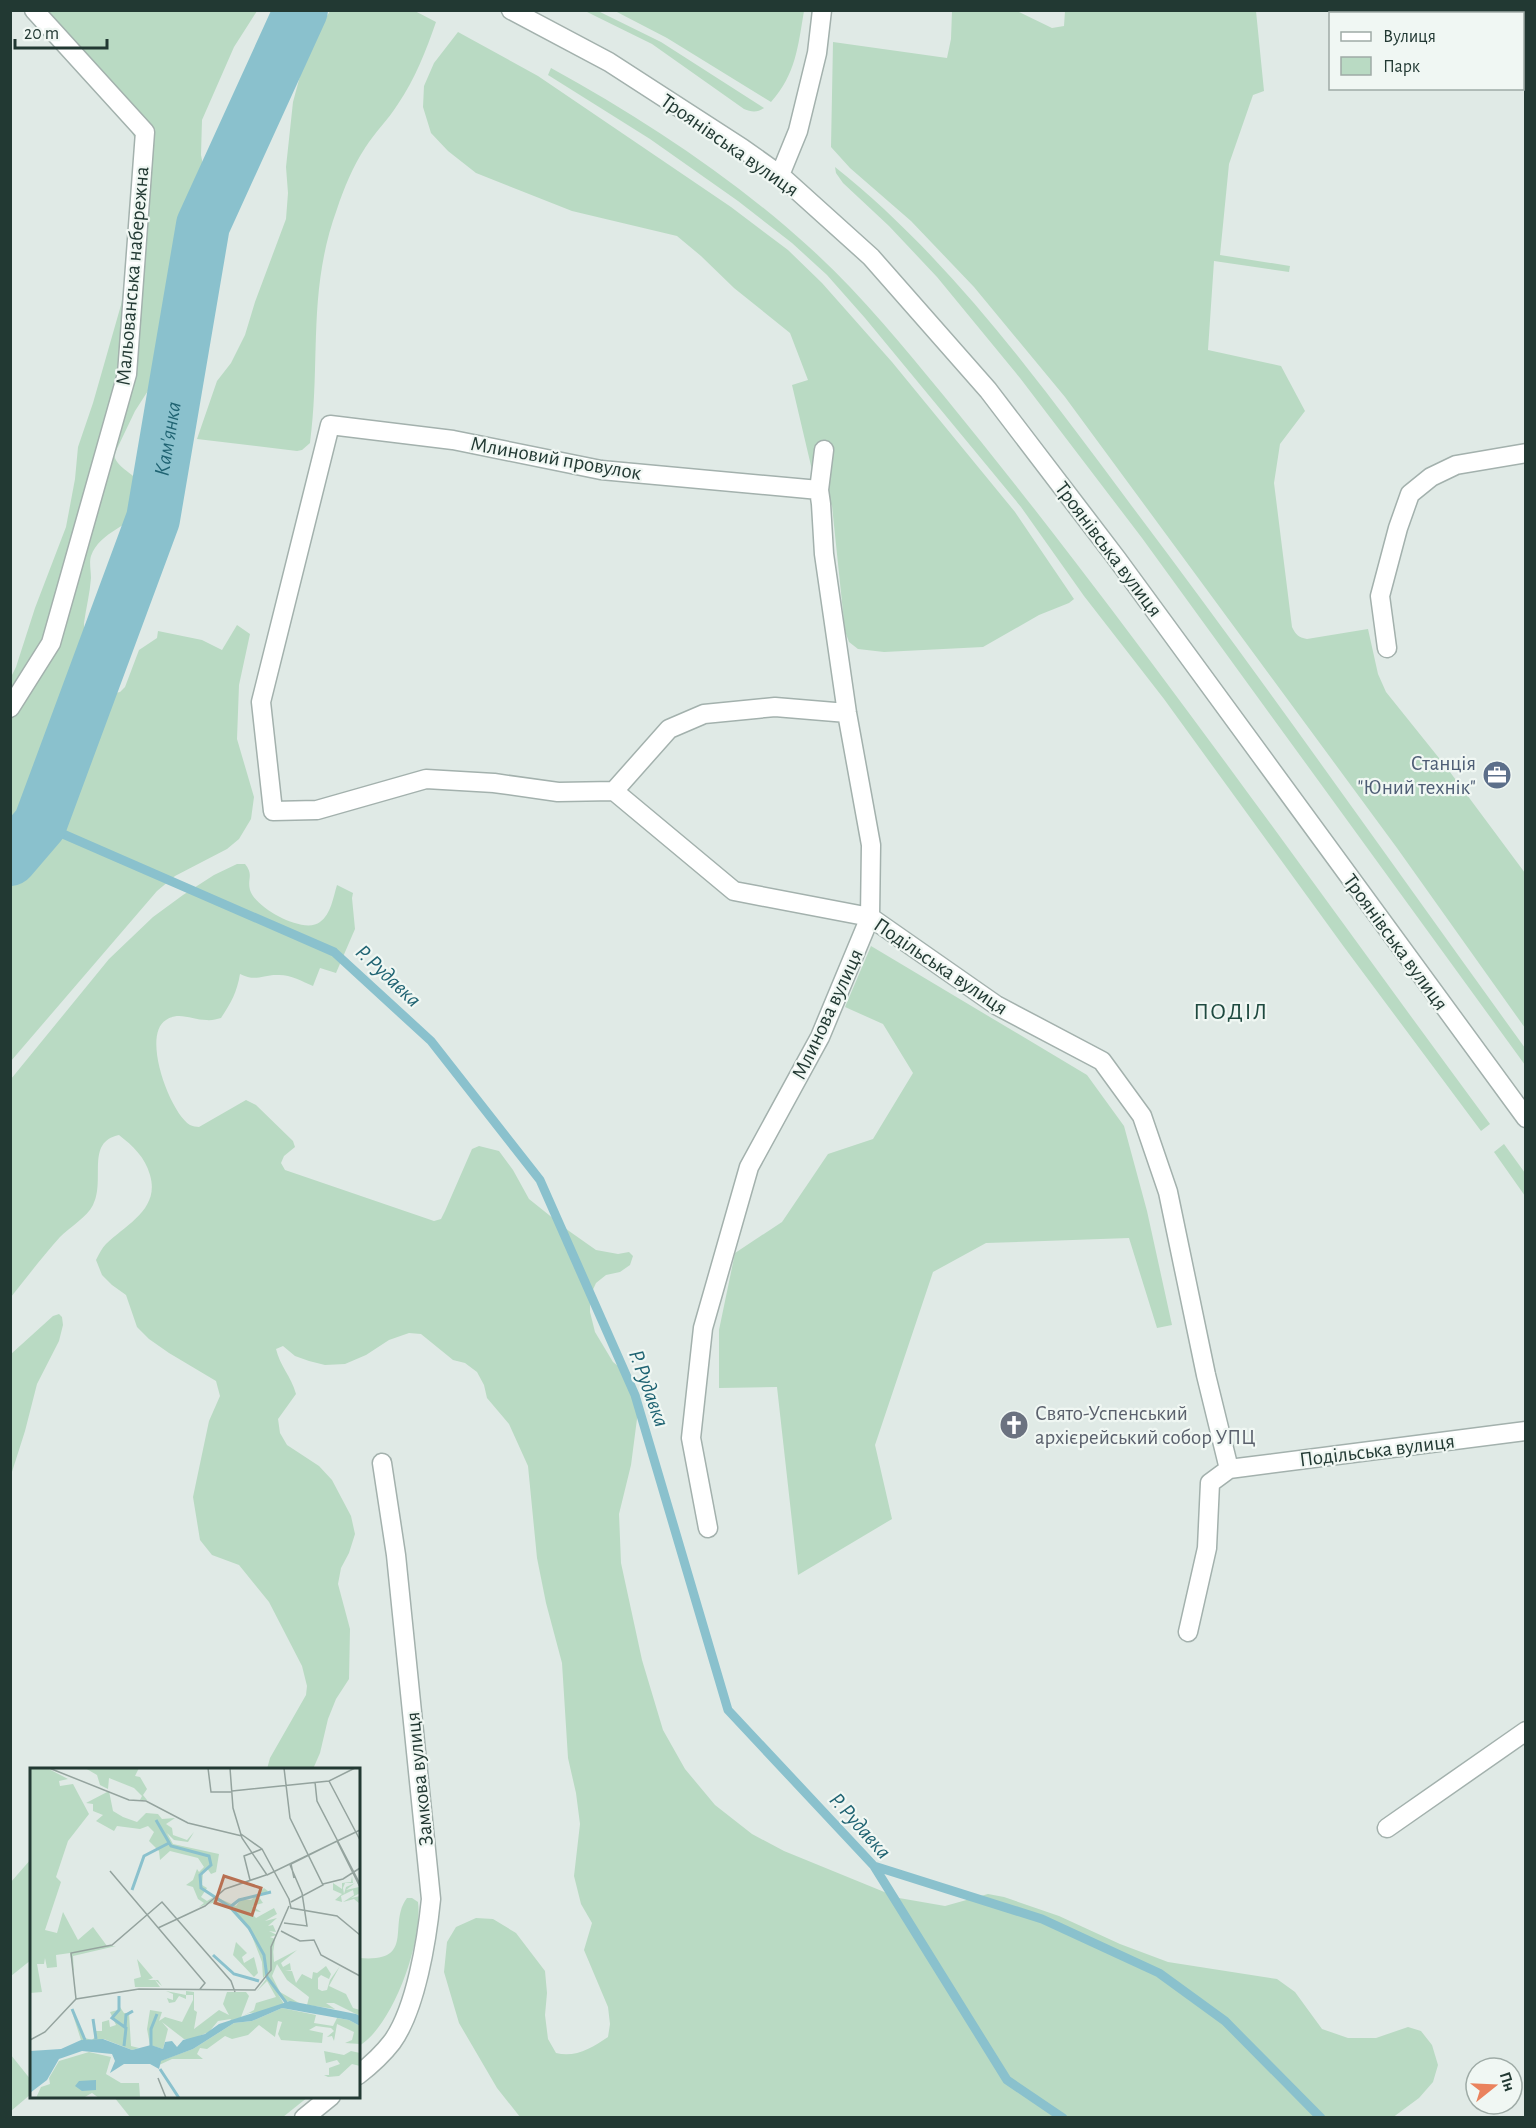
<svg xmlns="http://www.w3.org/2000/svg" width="1536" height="2128" font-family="'Alegreya Sans',sans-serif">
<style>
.green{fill:#b9dac3}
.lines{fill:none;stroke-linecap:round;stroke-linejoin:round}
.stream{stroke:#8ac1cd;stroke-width:9}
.river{stroke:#8ac1cd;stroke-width:54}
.minor-casing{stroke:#a3b1ad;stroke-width:21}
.minor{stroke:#fff;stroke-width:18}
.labels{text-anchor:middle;stroke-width:4.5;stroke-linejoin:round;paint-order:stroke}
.street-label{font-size:21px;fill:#223933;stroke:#f0f7f3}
.service-label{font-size:21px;fill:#4e5e75;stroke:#f0f7f3;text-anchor:end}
.worship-label{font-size:21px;fill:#5b616d;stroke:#f0f7f3;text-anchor:start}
.water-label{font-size:22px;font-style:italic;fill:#1f6372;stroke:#f0f7f3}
.quarter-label{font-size:24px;letter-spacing:1.5px;fill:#1f4a40;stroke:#f0f7f3}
.inset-river{fill:none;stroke:#8ac1cd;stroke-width:3}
.inset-road{fill:none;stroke:#94a39e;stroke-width:1.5}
.view{fill:#b87052;fill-opacity:0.15;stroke:#b87052;stroke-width:3}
.inset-edge{fill:none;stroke:#223933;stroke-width:3}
</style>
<rect width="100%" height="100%" fill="#e0eae6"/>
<path class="green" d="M413,10L436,22C426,51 415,79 398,104C388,120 375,132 365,148C353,166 344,188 337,209C307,291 321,361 310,443L302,450L297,451L197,439L217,381L231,363L245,335L255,302L286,219L288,193L286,167L293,102L307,50L330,11Z
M42,11H257L234,47L202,120L201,155L206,180L223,224L224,249L198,285L189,306L180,341L135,411L114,455C118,472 141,473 143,493C147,526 102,525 91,556C89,562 91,571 91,578C90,593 86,608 84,623C84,631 85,638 84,646C79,674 65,701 55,727C51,739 50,751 45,762C37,783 24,804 11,821V677L16,667L35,608L66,527L75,479L78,447L93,403L121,305L139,195V155L135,139L113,93Z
M585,11H598L661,42L764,108C757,113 751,112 744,109L652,44Z
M615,11H804C798,46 796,74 771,102L667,38Z
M952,11H1017L1052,28L1064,26L1065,11H1256L1264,91L1253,95L1229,164L1220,255L1290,266L1289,272L1214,261L1208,350L1281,366L1305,411L1280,444L1274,483L1292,627C1296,635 1298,637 1307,639L1368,629L1378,674L1386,692L1447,768L1525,873V1028L1397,848L1065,397L974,287L911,221L850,168L831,147L833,42L947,58L951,39Z
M458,32L538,76L731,207L788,250L822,283L892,362L1015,512L1074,599L1069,603L1039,615L983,647L884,652L858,649L849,642L845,631L832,506L812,470L792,385L808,380L790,333L734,288L701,256L677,236L572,211L476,173L448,151L431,133L423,107L424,86L434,63Z
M551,68C642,118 732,177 809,247C859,292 901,344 944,396C988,450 1031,504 1073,559C1215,744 1351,936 1490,1124L1481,1131L1344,947L1164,699L1084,596L1021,507L865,318L827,275L792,243L738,201L650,139L548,75Z
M835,167C951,259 1043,387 1131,505C1266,684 1394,867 1525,1048V1065L1142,538L1020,378L937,277L889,226L843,183L836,173Z
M237,625L250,634L239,685L237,739L254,797L251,819L239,839L227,849L175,876L157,891L11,1061V886L51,842L66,818L76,797L86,761L111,694L120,692L125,687L139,650L157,638L158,631L202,640L222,650Z
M237,864H245C254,875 247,879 250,890C255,908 304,935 320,922C331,914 333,898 337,885L353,893L352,898L355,929L336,973L320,968L313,986C302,981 289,974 277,975C261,975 256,982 240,974C237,992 231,1003 221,1018C216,1019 211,1021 207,1020C192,1020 179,1011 166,1020C141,1035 170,1113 190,1125C192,1126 197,1127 199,1127L246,1100L256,1105L293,1141L295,1147L284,1156L281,1163L285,1170L434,1221L441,1219L445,1211L472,1149L479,1146L499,1151L513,1170L529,1199L569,1231L596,1250L618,1254L629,1252L633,1256L630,1265L620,1272L606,1275L596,1283L590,1296V1312L595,1332L613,1362L629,1375L640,1396L631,1465L619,1514L621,1563L642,1660L663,1730L685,1769L715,1805L752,1834L784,1851L899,1898L945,1906L988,1894L1004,1897L1059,1916L1120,1944L1168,1962L1277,1979L1295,1992L1322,2029L1348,2038H1376L1408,2027L1421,2031L1432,2045L1438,2065L1433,2082L1419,2098L1392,2118L520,2117L497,2088L459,2023L444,1972L447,1942L456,1927L476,1918L493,1919L516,1933L545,1971L547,1993L545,2015L548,2039L556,2053C575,2058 592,2048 608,2037L610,2024L608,2007L584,1950L592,1923L581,1904L574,1876L580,1824L576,1793L568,1758L562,1663L546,1603L537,1558L528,1466L509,1424L487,1398L484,1385L477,1372L465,1363L453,1360L421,1334L409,1333L389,1340L366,1355L345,1364L325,1365L309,1361L295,1356L283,1346L276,1349C280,1366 291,1376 296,1394L278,1419L280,1433L287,1445L319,1466L332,1480L351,1516L355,1534L349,1553L341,1568L338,1584L350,1629L349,1679L336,1699L328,1719L320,1753L313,1769H267L270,1758L306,1695L307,1686L302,1666L269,1602L239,1565L212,1555L200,1540L193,1497L209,1421L220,1396L216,1381L169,1353L149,1339L137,1327L126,1295L112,1285L102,1275L96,1260C99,1254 102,1248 106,1244C127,1224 160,1209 150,1175C145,1157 133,1146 119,1135C85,1142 106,1180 93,1205C87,1217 70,1227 60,1237C43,1256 27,1277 11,1297V1079L109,959L153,917L183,895L214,875Z
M871,946L1087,1075L1124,1126L1147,1211L1172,1325L1157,1328L1129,1238L986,1243L933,1272L875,1445L892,1519L798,1575L777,1387L719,1388V1330L735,1253L782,1222L828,1154L873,1139L913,1073L883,1024L845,1007Z
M1504,1144L1525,1173V1196L1494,1152Z
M59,1314L62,1317L63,1325L59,1341L37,1384L25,1431L11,1475V1354L53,1316Z
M31,1859V1960L11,1976V1882Z
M407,1898H412L418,1902C423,1941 393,2026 359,2046V1958C417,1963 387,1924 407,1898Z
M11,2055L31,2080V2094L11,2111Z
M114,2097H308L283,2117H130Z"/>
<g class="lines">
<path class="stream" d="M40,824L334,952L431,1041L540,1180L635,1395L728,1710L874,1866L1007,2080L1063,2118
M874,1866L1042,1919L1159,1973L1225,2021L1321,2118"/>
<path class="river" id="s1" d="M10,859L40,824L153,519L203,225L301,10"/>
<g class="minor-casing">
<path id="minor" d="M511,10L609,62L742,148L780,175L871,257L988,390L1117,559L1526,1118
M780,175L798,131L817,53L822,10
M819,490L601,470L453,440L330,425L261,702L273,811L317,810L426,779L494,783L558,792L614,791L734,891L870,917L996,1005L1102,1061L1142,1116L1168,1192L1206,1375L1229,1469L1526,1431
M1387,648L1380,596L1398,528L1410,494L1431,477L1456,465L1526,453
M10,708L51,643L127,374L145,132L34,10
M614,791L669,729L704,714L775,707L847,713
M708,1528L691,1438L703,1328L749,1167L820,1037L870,917L871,845L847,713L824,554L821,504L819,490L824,450
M1188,1632L1207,1548L1210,1483L1229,1469
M1387,1828L1526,1731
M358,2075C371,2065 382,2055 392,2042C416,2009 427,1939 431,1899L396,1555L382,1463
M304,2118L331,2096"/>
</g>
<use href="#minor" class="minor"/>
</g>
<defs>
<g id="office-disc" transform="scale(1.5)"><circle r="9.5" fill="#5c6f8a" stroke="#f0f7f3"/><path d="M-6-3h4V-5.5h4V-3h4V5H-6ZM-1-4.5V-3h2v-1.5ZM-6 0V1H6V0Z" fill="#fff"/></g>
<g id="church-disc" transform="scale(1.5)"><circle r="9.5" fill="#6b7280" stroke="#f0f7f3"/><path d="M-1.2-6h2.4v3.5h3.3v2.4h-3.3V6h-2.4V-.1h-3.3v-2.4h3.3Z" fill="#fff"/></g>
</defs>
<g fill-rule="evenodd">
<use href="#office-disc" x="1497" y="775"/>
<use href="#church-disc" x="1014" y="1425"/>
</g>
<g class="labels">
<g class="street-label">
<text transform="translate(730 145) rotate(35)" y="7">Троянівська вулиця</text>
<text transform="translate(132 276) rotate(-85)" y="7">Мальованська набережна</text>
<text transform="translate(556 458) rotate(10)" y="7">Млиновий провулок</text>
<text transform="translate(1109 549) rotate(53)" y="7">Троянівська вулиця</text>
<text transform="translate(1396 942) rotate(54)" y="7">Троянівська вулиця</text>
<text transform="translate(941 966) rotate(34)" y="7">Подільська вулиця</text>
<text transform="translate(827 1014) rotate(-65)" y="7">Млинова вулиця</text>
<text transform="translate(1377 1450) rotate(-7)" y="7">Подільська вулиця</text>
<text transform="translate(419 1779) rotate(-96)" y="7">Замкова вулиця</text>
</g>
<g class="service-label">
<text x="1476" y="770">Станція<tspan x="1476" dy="24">"Юний технік"</tspan></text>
</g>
<g class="worship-label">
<text x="1035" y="1420">Свято-Успенський<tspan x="1035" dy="24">архієрейський собор УПЦ</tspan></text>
</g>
<g class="water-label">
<text dy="8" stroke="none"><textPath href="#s1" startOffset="453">Кам'янка</textPath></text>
<text transform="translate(389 975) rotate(43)" y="8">Р. Рудавка</text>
<text transform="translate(650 1388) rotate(70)" y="8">Р. Рудавка</text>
<text transform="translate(861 1825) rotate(48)" y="8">Р. Рудавка</text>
</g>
<g class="quarter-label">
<text x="1231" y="1019">ПОДІЛ</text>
</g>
</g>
<g transform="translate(30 1768)">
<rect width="330" height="330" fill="#e0eae6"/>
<path d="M0,0H17L38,11L29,13L30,18L43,16L59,46L38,73L26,109L31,114L15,162L27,165L33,144L48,172L63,159L77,178H86L43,188L44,207L40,185L26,187L27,199L17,200L15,190L14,196H7L12,224L0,225ZM55,0H109L105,8L110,9L117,21L113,27L117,32H110L112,28L104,20L79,10L78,21L70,17L67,7ZM79,23L83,43L93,49L107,54L116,45L128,46L132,51L145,50L136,56L142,60L143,67L157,72L164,64L158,74L144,72L137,65L143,76L189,86L186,104L181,106L177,100L173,105L172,117L177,120L171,129L177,133L185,128L177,136L169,139L174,135L168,131L163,119L156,117L163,112L167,101L169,104L174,99L168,90L140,83L130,92L129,83L119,73L124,64L118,58L110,61L87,58L84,63L66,53L73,47L63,43V36L56,35ZM322,108L323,115H315L313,120L314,126L316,119L325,115L316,122L329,119L325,109L330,118V125L321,130L330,128V136L324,131L313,134L324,127L323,122L311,128L312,134L305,132L312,126L303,122V115L312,121V115L321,114ZM234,120L238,123L229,129L233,135L222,138L231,144L224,143V147L219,143L226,150L244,140L247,146L235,153L247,150L238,158L243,157L246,164L239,163L247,167L240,169L245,171L241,200L233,210L232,194L220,163L195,136L189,133L179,136L186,129L206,138L211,131L221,132ZM206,174L217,185L212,189L214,195L224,189L228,205L224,209L203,187ZM243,181L244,194L267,182L251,195L253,199L260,195L261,202H255L262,203L266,215L272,206L282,211L283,204L287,205L296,198L301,206L299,211L291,207L288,210V221L292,223L297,222L300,212L310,198L299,218L316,226L323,240L330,242V248L304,235H296L305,241L277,237L279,229L257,212L247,196L242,208L250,224L269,235L254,233L242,216L254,236L233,244L219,245L198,256L201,251L188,253L179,264L162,271H154L132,254L138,261L133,281L120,277L117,261L120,242L132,244L129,253L135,249L152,254L163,232V227H156V231L149,228L145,234L139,235L137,230L143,232V226L136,223L156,227V223L164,224V242L167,244L164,261L189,242L199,247L193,236L197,224H216L219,228L211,249L224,242L226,235L246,229L237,213L227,223L237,210ZM107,191L123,210L118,212H128L132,218L125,212L130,219H105L104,211L111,209ZM88,236L94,245H99L101,278L109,280L102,282L74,271L64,274L51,272L42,244L55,270L62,272L66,268L63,255L66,263H72V254L79,252L80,259L86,257L80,244L88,242ZM252,240L286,247L284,255L303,258L307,250L319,252L330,258V276L315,275L322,272L324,264L307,256L304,273L302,268L297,269L304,263L301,260L286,258L279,262L293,265L292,275L251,272L248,266L252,254L248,253L245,269L229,257L218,267L202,271L195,268L177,281L170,280L167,286L173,291H142L129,297L130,293L163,281L204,255L222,253ZM294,283L314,287L321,283L330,285V298L322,296L309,308L298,309L294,307H299V300L310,296L307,292L296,295ZM59,284L81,289L76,306L91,315H109L110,329L69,330L62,325L53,330H6L11,319L20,316L19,310L29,293Z" fill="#b9dac3"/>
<path d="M260,233L326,246L330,248V258L319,252L252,240L222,253L204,255L163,281L131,293L129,301L120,296H94L80,305L85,293L82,286L52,283L29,291L17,312L0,325V283L31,281L51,272L73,271L102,282L121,277L133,281L135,274L142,273L147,279L153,272L175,266L189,256ZM66,312V322L52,323L45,318L49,313Z" fill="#8ac1cd"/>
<path class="inset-river" d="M126,52L141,78L179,88L181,97L170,107L171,120L200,139L219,160L234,187L237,209L258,237M102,122L114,88L139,75M200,139L209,132L241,124M183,187L204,206L229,213M89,228V242L82,250L96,260L94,278M42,241L55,272M63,251L66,271M95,260L96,247L103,243M121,278V261L127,246M130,301L149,330"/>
<path class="inset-road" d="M19,0L99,32L116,33L158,55L212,68M117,0H157M178,0L181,24H201M200,0L203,40L212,70L237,107L330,62M254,0L260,50L293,117L261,134M299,13L330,72M285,14L287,33L330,116M202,23L299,13L325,0M211,66L232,81L259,131M80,103L175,215L170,221M264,110L261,96L307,73L330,119M220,112L214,88L232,81M293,116L313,111L330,100M259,131L261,140L307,148L330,167M254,155L277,158L272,125L260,97M128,160L175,138L195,121L236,107M251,163L270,173L284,172L291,187L330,208M46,231L41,185L82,177L132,134L201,213L205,224M0,272L15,264L46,231L109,221L225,222L241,202V179L259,138M128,310L136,330"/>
<path class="view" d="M194,108L231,120L222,147L185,135Z"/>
<rect width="330" height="330" class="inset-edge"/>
</g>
<rect width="1536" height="2128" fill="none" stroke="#223933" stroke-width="24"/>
<rect x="1329" y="12" width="195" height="78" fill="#f0f7f3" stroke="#9eaba6" stroke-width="1.5"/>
<rect x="1341" y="32" width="30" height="9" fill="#ffffff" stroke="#9eaba6" stroke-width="1.5"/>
<text x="1383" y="42" font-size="18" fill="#223933">Вулиця</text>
<rect x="1341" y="57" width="30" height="18" fill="#b9dac3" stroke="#9eaba6" stroke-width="1.5"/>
<text x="1383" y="72" font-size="18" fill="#223933">Парк</text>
<g transform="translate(1494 2086) rotate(72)"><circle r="28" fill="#f0f7f3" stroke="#9eaba6" stroke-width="1.5"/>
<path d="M0-4.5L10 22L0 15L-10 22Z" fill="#ea825d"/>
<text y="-9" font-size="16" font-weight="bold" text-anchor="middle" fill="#223933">Пн</text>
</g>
<path d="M15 39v9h92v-9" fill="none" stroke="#223933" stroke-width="3"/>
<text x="24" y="39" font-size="18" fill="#223933" stroke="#f0f7f3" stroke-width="4.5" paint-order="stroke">20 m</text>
</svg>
